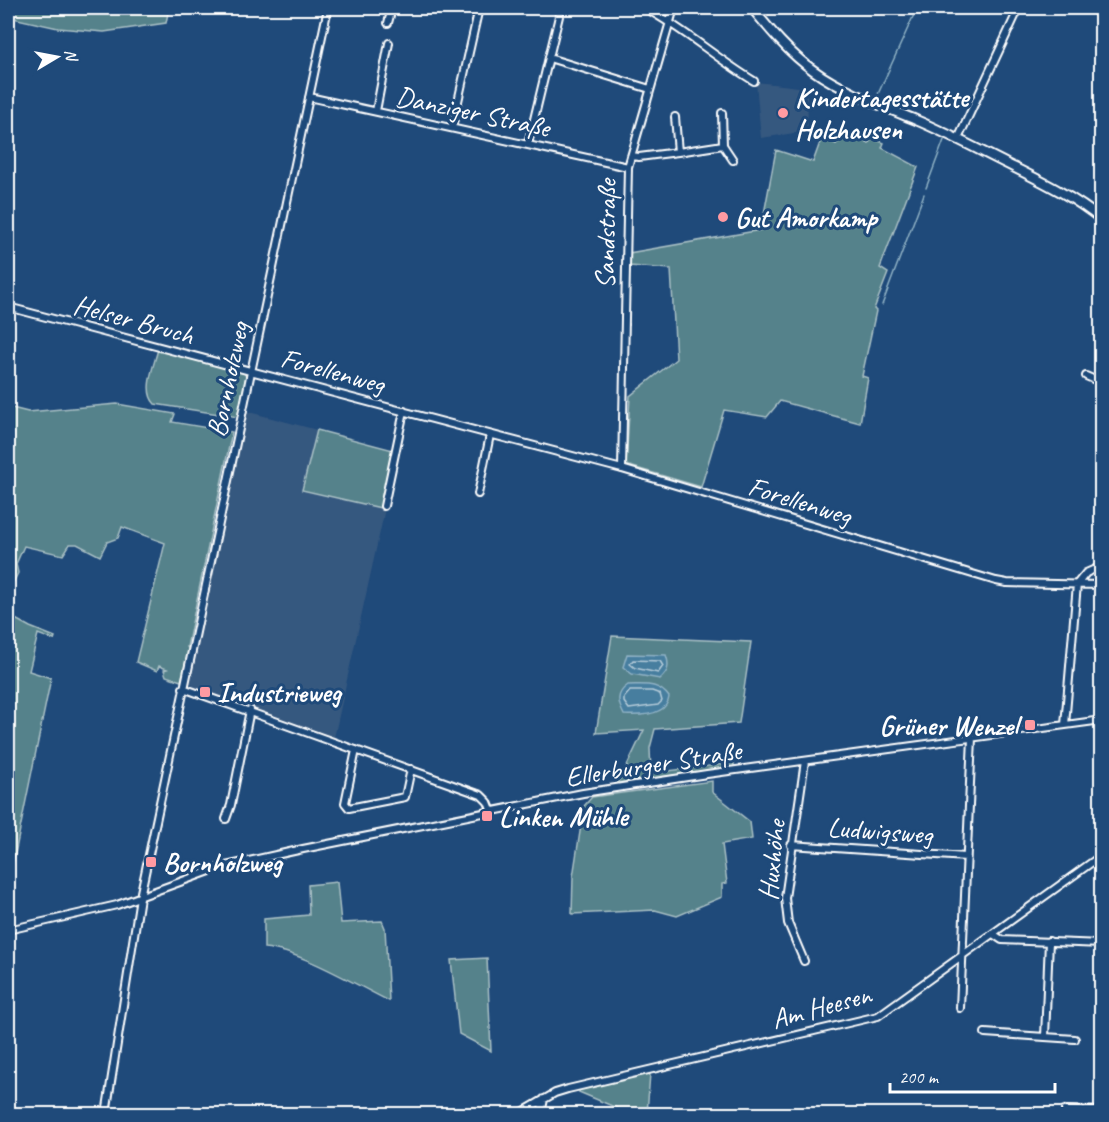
<svg xmlns="http://www.w3.org/2000/svg" width="1109" height="1122" font-family="Caveat,sans-serif">
<style>
.built{fill:#36587f}
.green{fill:#55828b;stroke:#aac0c5;stroke-width:1.5}
.water{fill:#467e9f;stroke:#90b2c5;stroke-width:1.5}
.lines{fill:none;stroke-linecap:round;stroke-linejoin:round}
.shore{stroke:#b5cbd9;stroke-width:1.5}
.stream{stroke:#90b2c5;stroke-width:1.5}
.minor-casing{stroke:#fff;stroke-width:10}
.tertiary-casing{stroke:#fff;stroke-width:12}
.minor{stroke:#1f4a7a;stroke-width:6}
.tertiary{stroke:#1f4a7a;stroke-width:8}
.poi-dot{fill:#ff9aa2;stroke:#1f4a7a;stroke-width:2}
.labels{text-anchor:middle;stroke-width:6;stroke-linejoin:round;paint-order:stroke}
.poi-label{font-size:28px;font-weight:bold;fill:#fff;stroke:#1f4a7a;text-anchor:start}
.street-label{font-size:28px;fill:#fff;stroke:#1f4a7a}
</style>
<rect width="100%" height="100%" fill="#1f4a7a"/>
<filter id="ink" filterUnits="userSpaceOnUse"><feTurbulence type="fractalNoise" baseFrequency=".0167" numOctaves="2"/><feDisplacementMap in="SourceGraphic" scale="12" xChannelSelector="R" yChannelSelector="G"/><feConvolveMatrix kernelMatrix="1 2 1 2 8 2 1 2 1" color-interpolation-filters="sRGB"/></filter>
<g filter="url(#ink)">
<path class="built" d="M756,82L807,88L808,131L761,138Z
M245,411L317,430L302,490L385,509L334,738L198,690L190,683L191,670Z"/>
<path class="green" d="M8,8H169L166,23L104,32L58,28L8,17Z
M847,135L869,143L872,138L884,143L882,148L918,167L880,268L888,273L874,309L876,311L862,376L868,378L860,423L780,401L767,417L724,410L701,487L626,465L630,396L676,359L671,269L629,266V253L761,230L776,150L813,162L822,137L836,144Z
M158,349L244,373L246,376L238,417L155,404C142,391 154,366 158,349Z
M117,404L175,414L172,422L232,432L187,647L189,649L181,681L166,676L164,670L167,669L159,666L157,671L136,662L165,543L122,527L118,538L107,542L100,556L77,544H70L63,555L24,546L16,564L18,573L8,593V407L28,412Z
M317,430L393,450L381,508L302,490Z
M8,615L30,627L55,637L54,640L38,634L29,671L51,678L8,888Z
M612,636L751,642L739,723L655,729L650,748L651,773L734,763V767L616,783L621,778L644,730L596,733Z
M712,781V792L750,822L752,839L722,844L727,883L722,884V897L677,916L655,910L572,914L573,877L584,806L592,797Z
M337,882L341,923L382,921L385,928L389,1001C354,984 301,951 264,948V919L309,915L308,885Z
M487,958L491,1051L459,1034L451,960Z
M650,1073L647,1114H631L579,1092L580,1089Z"/>
<path class="water" d="M627,654L666,655C670,666 668,672 660,679L632,674L623,667Z
M628,685C645,685 658,682 669,697C667,716 640,716 624,715C618,703 615,694 628,685Z"/>
<g class="lines">
<path class="shore" d="M633,660L660,661L663,666L658,673L635,668L630,664Z
M630,691H652L660,694L662,701L658,705L629,709L624,702V698Z"/>
<path class="stream" d="M878,94L917,8
M926,188L944,140
M882,305L924,194"/>
<g class="minor-casing">
<path id="minor" d="M645,8C684,29 716,58 754,81
M388,23L392,8
M549,58L650,89
M309,97L628,167
M376,111L389,43
M452,128L479,8
M958,139L1019,8
M528,144L561,8
M723,145L733,160
M678,152L723,145L722,113
M631,156L639,157L678,152L675,117
M1095,214L1102,196
M8,307L622,469L996,581L1007,583L1102,585
M1086,376L1102,383
M622,469L628,167L674,8
M478,494L490,435
M384,506L404,411
M183,688L481,795L488,802L492,812
M1065,725L1077,584L1086,573L1102,566
M356,750L345,803L349,808L405,797L411,769
M226,819L231,805L250,710
M791,845L966,857
M8,930L117,905L221,867L303,849L583,793L707,774L1102,720
M993,934L1002,940L1102,944
M804,961L788,923L785,898L805,761
M960,1008L972,738
M985,1033L1045,1037L1049,941
M1045,1037L1075,1039
M1065,1110L1102,1111
M106,1114L140,897L328,8
M519,1114L555,1093L568,1089L878,1016L1102,855
M541,1114L544,1099"/>
</g>
<g class="tertiary-casing">
<path id="tertiary" d="M752,8C770,30 789,53 813,70C840,90 884,107 916,120C947,133 977,149 1007,164C1039,180 1073,196 1102,220"/>
</g>
<use href="#minor" class="minor"/>
<use href="#tertiary" class="tertiary"/>
</g>
</g>
<g class="poi-dot">
<circle cx="783" cy="113" r="6"/>
<circle cx="723" cy="217" r="6"/>
<rect x="199" y="686" width="12" height="12" rx="3"/>
<rect x="1024" y="719" width="12" height="12" rx="3"/>
<rect x="481" y="810" width="12" height="12" rx="3"/>
<rect x="145" y="856" width="12" height="12" rx="3"/>
</g>
<g class="labels">
<g class="poi-label">
<text x="795" y="107">Kindertagesstätte<tspan x="795" dy="32">Holzhausen</tspan></text>
<text x="735" y="227">Gut Amorkamp</text>
<text x="217" y="702">Industrieweg</text>
<text x="1018" y="735" text-anchor="end">Grüner Wenzel</text>
<text x="499" y="826">Linken Mühle</text>
<text x="163" y="872">Bornholzweg</text>
</g>
<g class="street-label">
<text transform="translate(473 111) rotate(12)" y="10">Danziger Straße</text>
<text transform="translate(605 234) rotate(-89)" y="10">Sandstraße</text>
<text transform="translate(134 319) rotate(15)" y="10">Helser Bruch</text>
<text transform="translate(333 370) rotate(15)" y="10">Forellenweg</text>
<text transform="translate(227 379) rotate(-78)" y="10">Bornholzweg</text>
<text transform="translate(800 500) rotate(17)" y="10">Forellenweg</text>
<text transform="translate(653 763) rotate(-9)" y="10">Ellerburger Straße</text>
<text transform="translate(880 830) rotate(4)" y="10">Ludwigsweg</text>
<text transform="translate(771 860) rotate(-84)" y="10">Huxhöhe</text>
<text transform="translate(821 1006) rotate(-15)" y="10">Am Heesen</text>
</g>
</g>
<rect width="1109" height="1122" fill="none" stroke="#1f4a7a" stroke-width="30"/>
<rect x="15" y="15" width="1079" height="1092" fill="none" stroke="#fff" stroke-width="2" filter="url(#ink)"/>
<g transform="translate(57 57) rotate(80)" stroke="#1f4a7a" stroke-width="4.5" paint-order="stroke">
<path d="M0-4.5L10 22L0 15L-10 22Z" fill="#ffffff"/>
<text y="-9" font-size="16" font-weight="bold" text-anchor="middle" fill="#ffffff">N</text>
</g>
<path d="M890 1083v9h165v-9" fill="none" stroke="#ffffff" stroke-width="3"/>
<text x="899" y="1083" font-size="18" fill="#ffffff" stroke="#1f4a7a" stroke-width="4.5" paint-order="stroke">200 m</text>
</svg>
